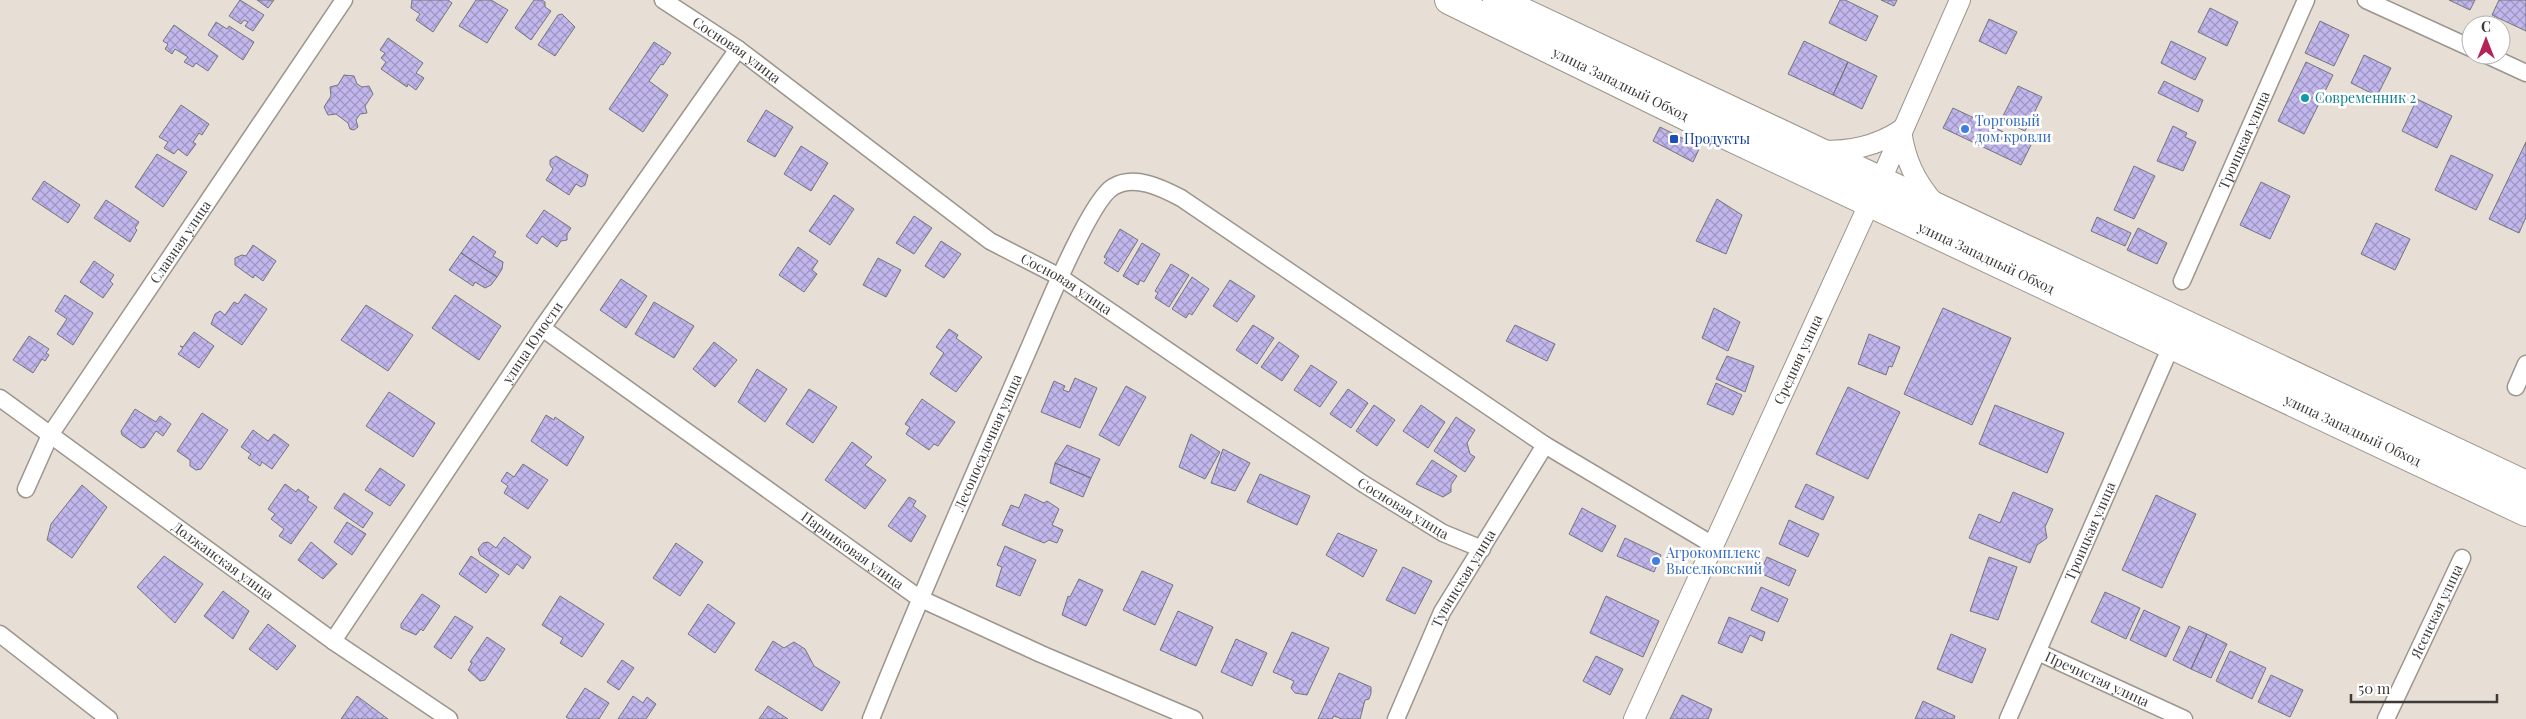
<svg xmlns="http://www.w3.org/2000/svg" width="2526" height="719" font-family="'Playfair Display',serif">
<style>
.building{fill:url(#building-cross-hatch);stroke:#75747d}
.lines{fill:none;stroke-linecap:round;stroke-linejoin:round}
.minor-casing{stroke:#9c958d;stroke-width:19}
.tertiary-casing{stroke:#9c958d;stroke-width:22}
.trunk-casing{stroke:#9c958d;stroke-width:30}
.minor{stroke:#fff;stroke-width:16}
.tertiary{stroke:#fff;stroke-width:20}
.trunk{stroke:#fff;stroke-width:28}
.culture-dot{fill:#0f9aa8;stroke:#fff;stroke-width:2}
.shop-dot{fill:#3f7fe0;stroke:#fff;stroke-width:2}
.transit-dot{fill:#1a4fb4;stroke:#fff;stroke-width:2}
.labels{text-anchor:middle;stroke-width:5;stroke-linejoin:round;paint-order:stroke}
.street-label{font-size:14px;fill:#3d3a37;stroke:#fff}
.culture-label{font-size:14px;fill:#0d838f;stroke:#fff;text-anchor:start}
.shop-label{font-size:14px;fill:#366cbe;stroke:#fff;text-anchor:start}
.transit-label{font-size:14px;fill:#164399;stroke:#fff;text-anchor:start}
</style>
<defs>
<pattern id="building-cross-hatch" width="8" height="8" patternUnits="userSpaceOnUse" patternTransform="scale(1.25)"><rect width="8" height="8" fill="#c1b7ed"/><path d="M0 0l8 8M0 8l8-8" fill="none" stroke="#9e96c1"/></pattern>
</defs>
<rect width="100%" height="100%" fill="#e7dfd6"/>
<path class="building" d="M240,0L264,15L253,31L245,26L248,22L244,20L241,24L229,16Z
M257,0H274L268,8Z
M412,0H448L452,3L433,32L416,20L420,14L411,8Z
M476,0H491L508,10L487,43L459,26Z
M534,0H542L545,2V7L551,11L531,40L515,28Z
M1840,0H1845L1878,16L1866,41L1829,23Z
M1881,0H1897L1894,6Z
M2449,0H2475L2470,10Z
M2499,0H2526V31L2492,15Z
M2210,8L2238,22L2227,46L2198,32Z
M562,14L575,27L555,56L538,45L558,15Z
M1989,19L2017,32L2006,54L1979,41Z
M2320,21L2349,35L2334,66L2305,53Z
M216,22L227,29L229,26L254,42L243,60L208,35Z
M174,25L218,56L208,71L196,63L193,67L184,62L188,57L175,49L172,54L165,49L168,44L163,41Z
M388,38L423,63L416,73L424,78L416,90L408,84L407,87L381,69L386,62L381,58L385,53L380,50Z
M1804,41L1848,62L1833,95L1788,74Z
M2171,41L2206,58L2195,80L2161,63Z
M654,42L671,53L663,65L661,64L649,81L668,95L643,132L609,109Z
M2364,55L2391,68L2377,96L2351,83Z
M1848,62L1877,76L1862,109L1833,95Z
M2306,62L2333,75L2304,134L2278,121Z
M344,75L354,76L357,84L362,87L369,86L373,94L365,106L367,113L360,114L356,120L358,127L354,130L350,129L348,123L336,114L328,115L324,107L331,96L330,87L338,85Z
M2164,81L2203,100L2198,112L2158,93Z
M2018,86L2042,97L2025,131L2001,120Z
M2417,99L2452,116L2437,148L2402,131Z
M181,105L209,124L202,135L199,133L193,142L196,144L187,156L178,149L174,154L164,148L168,142L159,137Z
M1953,108L2031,145L2021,165L1943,128Z
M766,110L793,127L775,157L747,141Z
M2173,126L2187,133L2185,137L2196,142L2183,171L2157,161Z
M1660,127L1700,147L1693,162L1653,141Z
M2526,142V217L2519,233L2489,219Z
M801,146L828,163L811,191L784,174Z
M157,154L187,172L163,207L135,187Z
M2451,155L2493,175L2476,210L2435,190Z
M556,156L588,175L585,185L581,187L576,184L569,195L546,180L553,169L550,165V160Z
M2134,166L2155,176L2134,219L2114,210Z
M44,181L80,205L68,223L32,199Z
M2261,182L2290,196L2270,239L2240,225Z
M834,195L854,209L830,245L809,231Z
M1717,199L1742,215L1726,254L1696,241Z
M106,200L139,222L135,228L137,230L130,242L94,218Z
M544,210L571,228L567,234V240L561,241L557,247L542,236L537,244L526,236Z
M914,216L932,228L914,254L896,243Z
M2097,217L2131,233L2125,246L2091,231Z
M2376,223L2410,239L2395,270L2361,254Z
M2138,228L2167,243L2157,264L2127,250Z
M1120,229L1138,240L1118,272L1104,263L1107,259L1104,257Z
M473,236L496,252L493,256L503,262L502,269L497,277L461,253Z
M941,241L961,254L944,278L925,266Z
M1142,243L1160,254L1144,282L1140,280L1138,285L1123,276Z
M253,245L276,261L263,281L255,275L253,278L235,265V258L242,255L246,256Z
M798,247L818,261L812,270L817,274L804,292L779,275Z
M461,253L497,277L491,285L485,288L475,282L473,286L449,270Z
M878,258L901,270L886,297L863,285Z
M94,261L114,275L110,281L113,284L103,298L80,282Z
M1171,264L1189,275L1169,307L1155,298L1158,293L1155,291Z
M1192,277L1209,289L1192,315L1189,313L1186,318L1172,309Z
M621,279L647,296L626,328L600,310Z
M1230,280L1255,296L1237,322L1213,306Z
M245,294L267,309L242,345L211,324L215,314L220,311L225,315L234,302L238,304Z
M65,295L93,313L73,345L57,334L67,319L55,311Z
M455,295L501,326L479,360L432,328Z
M654,302L694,326L674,358L635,334Z
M366,305L413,335L388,371L341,340Z
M1714,308L1740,322L1728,351L1702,338Z
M1943,308L2011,338L1972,425L1904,394Z
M1253,325L1274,338L1257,364L1236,350Z
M1515,325L1555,344L1547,361L1506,341Z
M949,329L958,335L956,338L982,357L956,392L930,374L944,353L936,347Z
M194,332L214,346L199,368L178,354L183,348L180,346L183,347Z
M1869,334L1900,347L1892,367L1889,366L1886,375L1858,364Z
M29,336L49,349L46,353L49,355L45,361L42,359L33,373L13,360Z
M714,342L737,360L715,387L693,369Z
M1279,342L1299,356L1282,381L1261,367Z
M1727,356L1754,366L1745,392L1716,379Z
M1311,365L1337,382L1320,407L1294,390Z
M757,369L787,389L765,422L738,402Z
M1075,378L1097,388L1080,428L1041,412L1054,381L1065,386L1063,390L1069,392Z
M1716,383L1742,395L1733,415L1707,404Z
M1126,386L1146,397L1119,446L1099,435Z
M1848,387L1900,412L1868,479L1816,454Z
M809,389L837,407L813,443L786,424Z
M1348,389L1368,403L1351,428L1330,414Z
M389,392L435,423L413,457L366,426Z
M922,399L955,422L938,446L934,444L929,450L906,434L910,427L905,424Z
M1374,405L1395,420L1377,446L1356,431Z
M1421,405L1445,422L1428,448L1403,431Z
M1995,405L2064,433L2047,473L1979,444Z
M135,409L156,422L160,416L171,424L163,436L156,431L145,447L141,448L122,435L121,431Z
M202,413L228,430L201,469L196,470L190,466V460L177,451Z
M546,415L554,420L555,417L584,437L567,466L531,441Z
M1456,417L1475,430L1467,443L1470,454L1475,457L1465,472L1434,451Z
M253,430L268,441L274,434L289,445L272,469L262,462L260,466L248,458L251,454L241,447Z
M1191,434L1220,452L1205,479L1179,467Z
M852,442L872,457L865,465L886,480L865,509L825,480Z
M1067,445L1100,459L1091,478L1055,463Z
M1223,449L1250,463L1235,491L1211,483Z
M1432,460L1457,476L1451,485V492L1443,497L1416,484Z
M1055,463L1091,478L1083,497L1050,483Z
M523,464L548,480L528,509L504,493L508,486L501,481L507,472L514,477Z
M380,468L405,485L390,506L365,490Z
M1260,474L1310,496L1297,525L1247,502Z
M285,484L296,492L298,489L309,497L307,500L317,507L291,544L279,536L284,529L271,519L275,514L268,509Z
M1806,484L1834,497L1823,520L1795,507Z
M82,485L107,507L72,558L47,540L51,524Z
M2013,492L2053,509L2045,527L2047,538L2037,545L2030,563L1969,538L1979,514L2000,523Z
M344,493L373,513L363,528L334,508Z
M1025,494L1044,503L1047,501L1059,509L1052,525L1063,530L1057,543L1049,540L1044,543L1002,525L1011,505L1019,508Z
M2156,495L2196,514L2162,588L2122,570Z
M909,497L916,501L913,506L926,516L911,542L888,526Z
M1582,508L1616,526L1602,552L1569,534Z
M1789,520L1819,534L1808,557L1779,544Z
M347,522L366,534L352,555L334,542Z
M1338,533L1377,550L1363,577L1326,555Z
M504,537L531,557L523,569L517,564L509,575L480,555L478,549L483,543L488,542L496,548Z
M1625,538L1661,555L1654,572L1617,556Z
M311,542L337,564L323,579L298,560Z
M676,543L703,562L680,596L653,578Z
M1005,546L1036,560L1020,596L996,586L1002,567L997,565Z
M164,556L203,584L175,623L137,587Z
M471,556L499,575L486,593L459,574Z
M1767,557L1796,570L1789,586L1760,573Z
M1989,557L2017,567L1998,620L1970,611Z
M1403,567L1432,581L1415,614L1386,600Z
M1142,571L1173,585L1155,625L1123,610Z
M1079,579L1103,590L1086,626L1062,615L1068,596L1070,597Z
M1761,587L1788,599L1778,622L1751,610Z
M223,591L249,611L233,639L204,616Z
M2105,592L2140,608L2126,639L2091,622Z
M422,594L440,606L423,631L421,629L416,635L401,628V624Z
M560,596L604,624L582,657L560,643L563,638L542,625Z
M1606,596L1659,621L1643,657L1590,633Z
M708,604L735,623L715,653L688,634Z
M2144,610L2180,627L2166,657L2130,640Z
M1178,611L1213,627L1196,666L1160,650Z
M455,616L473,627L451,659L434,647Z
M1729,617L1765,632L1762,641L1750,635L1742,653L1718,643Z
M268,624L296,646L277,670L249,649Z
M2189,626L2207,634L2191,669L2173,660Z
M1292,632L1329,648L1307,695L1295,693L1291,688L1294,681L1273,672Z
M1951,634L1986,649L1972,683L1937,669Z
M2207,634L2227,644L2211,678L2191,669Z
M487,637L505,649L485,680L480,681L468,670L472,663L470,662Z
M1236,639L1267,653L1252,686L1221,672Z
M773,641L784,648L794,642L805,649L814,666L840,682L822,711L755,670Z
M2230,651L2266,668L2252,699L2216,681Z
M1596,656L1623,669L1610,695L1583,681Z
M622,660L634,668L619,690L607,682Z
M1339,673L1371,687V693L1369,699L1365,700L1360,719H1342L1334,716L1332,719H1318Z
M2271,675L2303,690L2290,717L2258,702Z
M585,688L609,703L599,719H569L566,717Z
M1682,695L1712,709L1708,719H1670Z
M357,696L388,719H341Z
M633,696L643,703L647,697L656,704L646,719H618Z
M1923,701L1955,716L1954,719H1915Z
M768,706L788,719H759Z"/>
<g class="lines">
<g class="minor-casing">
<g id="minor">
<path id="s1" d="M663,0L738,49L990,241L1060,277L1362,483L1443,533L1482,549"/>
<path d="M2366,0L2471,48"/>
<path d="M2487,55L2526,73"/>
<path id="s2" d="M2182,281L2306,0"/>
<path id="s3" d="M542,328L919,598L1041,654L1194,719"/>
<path d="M2516,387L2526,364"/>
<path id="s4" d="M0,398L333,641L449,719"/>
<path id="s5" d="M26,489L50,435L344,0"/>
<path d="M0,634L109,719"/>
<path id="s6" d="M333,641L542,328L738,49"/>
<path id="s7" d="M2038,652L2184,719"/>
<path id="s8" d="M871,719C921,593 976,470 1030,346C1043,316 1090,200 1113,187C1134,174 1162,188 1181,198L1545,445L1713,545"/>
<path id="s9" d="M1396,719L1442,612L1545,445"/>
<path id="s10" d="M2008,719L2172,344"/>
<path id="s11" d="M2386,719L2462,558"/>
</g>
</g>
<g class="tertiary-casing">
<g id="tertiary">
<path d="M1901,130C1905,160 1915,181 1935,204"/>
<path d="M1820,151C1850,151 1875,147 1901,130"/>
<path d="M1880,182L1960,0"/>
<path id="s12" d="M1634,719L1870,202"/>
</g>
</g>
<g class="trunk-casing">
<g id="trunk">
<path id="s13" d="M1449,0L1692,119L2526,512"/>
<path d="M1497,0L2526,485"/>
</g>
</g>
<use href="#minor" class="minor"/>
<use href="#tertiary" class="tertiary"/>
<use href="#trunk" class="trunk"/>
</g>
<circle class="culture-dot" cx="2305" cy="98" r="5"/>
<g class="shop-dot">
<circle cx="1965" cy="129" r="5"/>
<circle cx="1656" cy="561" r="5"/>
</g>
<rect class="transit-dot" x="1669" y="134" width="10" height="10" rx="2.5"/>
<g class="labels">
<g class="street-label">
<text dy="5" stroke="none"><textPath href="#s1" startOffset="89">Сосновая улица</textPath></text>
<text dy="5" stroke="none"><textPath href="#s13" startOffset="191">улица Западный Обход</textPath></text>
<text dy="5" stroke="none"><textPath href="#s2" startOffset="154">Троицкая улица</textPath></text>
<text dy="5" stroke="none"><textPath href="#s5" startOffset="292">Славная улица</textPath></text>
<text dy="5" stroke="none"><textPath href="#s13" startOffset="596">улица Западный Обход</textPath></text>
<text dy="5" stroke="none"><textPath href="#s1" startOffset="494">Сосновая улица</textPath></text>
<text dy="5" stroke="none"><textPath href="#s6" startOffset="359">улица Юности</textPath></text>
<text dy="5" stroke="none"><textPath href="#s12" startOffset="395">Средняя улица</textPath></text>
<text dy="5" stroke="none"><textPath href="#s13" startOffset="1001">улица Западный Обход</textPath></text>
<text dy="5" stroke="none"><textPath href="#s8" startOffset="300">Лесопосадочная улица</textPath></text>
<text dy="5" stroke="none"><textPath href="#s1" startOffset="899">Сосновая улица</textPath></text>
<text dy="5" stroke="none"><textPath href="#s10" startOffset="205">Троицкая улица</textPath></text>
<text dy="5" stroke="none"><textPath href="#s3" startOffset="382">Парниковая улица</textPath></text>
<text dy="5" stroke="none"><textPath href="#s4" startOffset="276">Должанская улица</textPath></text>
<text dy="5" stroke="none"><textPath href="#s9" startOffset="156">Тувинская улица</textPath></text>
<text dy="5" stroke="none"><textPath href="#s11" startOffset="119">Ясенская улица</textPath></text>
<text dy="5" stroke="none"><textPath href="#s7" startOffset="65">Пречистая улица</textPath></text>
</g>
<g class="culture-label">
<text x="2315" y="103">Современник 2</text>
</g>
<g class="shop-label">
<text x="1975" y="126">Торговый<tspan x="1975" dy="16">дом кровли</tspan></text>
<text x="1666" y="558">Агрокомплекс<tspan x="1666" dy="16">Выселковский</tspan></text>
</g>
<g class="transit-label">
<text x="1684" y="144">Продукты</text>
</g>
</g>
<g transform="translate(2486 40)"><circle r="24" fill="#ffffff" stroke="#b1b0af"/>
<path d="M0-4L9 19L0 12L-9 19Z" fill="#b22358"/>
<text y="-8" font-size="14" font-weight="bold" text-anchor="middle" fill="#3d3a37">С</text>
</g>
<path d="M2351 694v8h146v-8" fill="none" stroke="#3d3a37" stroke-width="2.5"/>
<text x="2358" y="694" font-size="15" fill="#3d3a37" stroke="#ffffff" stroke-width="4" paint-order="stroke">50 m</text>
</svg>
